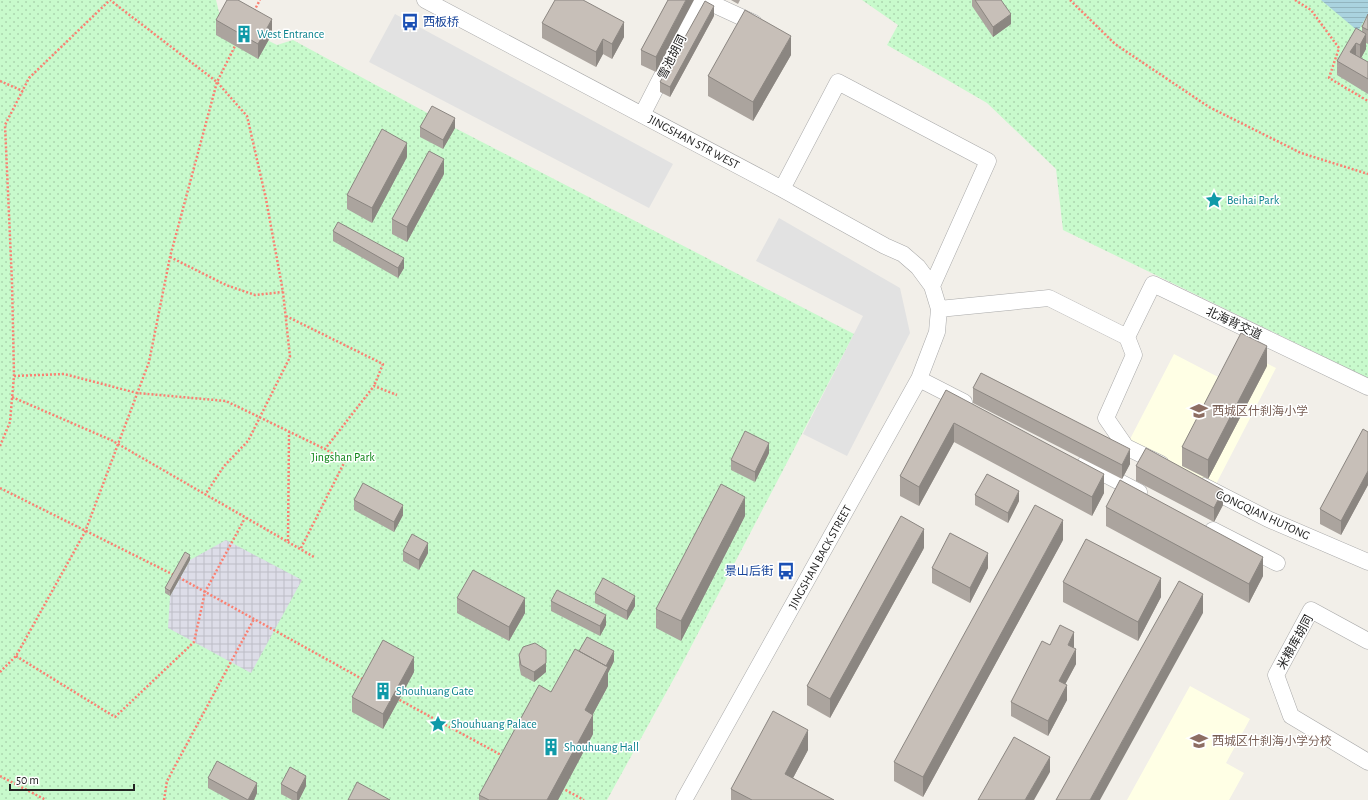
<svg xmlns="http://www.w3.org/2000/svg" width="1368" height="800" font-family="'Alegreya Sans','Noto Sans SC',sans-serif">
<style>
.education{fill:#ffffe5}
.park{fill:url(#park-dots)}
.parking{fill:#e2e2e2}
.plaza{fill:url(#plaza-grid)}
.water{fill:url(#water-rules)}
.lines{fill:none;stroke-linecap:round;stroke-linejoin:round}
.minor-casing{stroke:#a9a9a9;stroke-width:17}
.path{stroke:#fa8072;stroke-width:2.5;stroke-dasharray:2 2;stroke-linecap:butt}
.minor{stroke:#fff;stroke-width:16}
.wall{fill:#aba49e}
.shaded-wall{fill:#8b8681}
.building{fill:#c7bfb8;stroke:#8b8681}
.labels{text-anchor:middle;stroke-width:3;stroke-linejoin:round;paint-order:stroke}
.transit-label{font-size:12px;fill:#164399;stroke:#fff;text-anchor:start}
.culture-label{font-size:12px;fill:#0d838f;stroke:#fff;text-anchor:start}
.street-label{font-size:12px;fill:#222;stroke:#fff}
.education-label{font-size:12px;fill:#785e54;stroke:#fff;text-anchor:start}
.park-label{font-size:12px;fill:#0c8416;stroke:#fff}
</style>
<defs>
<pattern id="park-dots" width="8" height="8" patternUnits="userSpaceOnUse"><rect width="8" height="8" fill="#c8facc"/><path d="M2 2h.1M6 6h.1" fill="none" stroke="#acd6af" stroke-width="1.8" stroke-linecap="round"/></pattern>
<pattern id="plaza-grid" width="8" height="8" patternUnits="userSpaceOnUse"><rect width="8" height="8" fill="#dddde8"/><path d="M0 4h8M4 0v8" fill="none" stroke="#bdbdc7"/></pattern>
<pattern id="water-rules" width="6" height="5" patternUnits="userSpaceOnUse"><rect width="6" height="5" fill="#aad3df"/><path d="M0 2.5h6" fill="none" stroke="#92b5bf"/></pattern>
</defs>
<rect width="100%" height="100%" fill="#f2efe9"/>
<path class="education" d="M1239,349L1276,368L1214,488L1128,443L1174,354L1222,379Z
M1190,686L1250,719L1226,763L1244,773L1229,800H1127Z"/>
<path class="park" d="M0,0H216L219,12L269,41L277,45L293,40L455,128L854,334L683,662L607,800H0Z
M862,0H1368V378L1063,230L1056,169L987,103L887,45L898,25Z"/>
<path class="parking" d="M395,14L673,164L649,208L369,62Z
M779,218L900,288L910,333L847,456L803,434L863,316L756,261Z"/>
<path class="plaza" d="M226,540L302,580L251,673L168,628L170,596L190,560Z"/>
<path class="water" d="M1321,0H1368V14L1358,31Z"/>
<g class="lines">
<g class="minor-casing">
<path id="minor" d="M425,0L782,189L885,246L903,254L918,267L932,286L939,309L937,332L919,379L684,800
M715,5L754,23
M642,115L701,0
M782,189L838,82L988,161L932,286
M939,309L1049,298L1127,337L1134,355L1106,418L1126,447L1161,464
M1127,337L1153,284L1368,387
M919,379L964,402
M1085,464L1139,492
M1204,486L1268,519L1368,562
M1213,530L1277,563
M1368,641L1311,610L1276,675L1291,716L1368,762"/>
</g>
<path class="path" d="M1070,0L1115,44L1209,107L1301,153L1368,174
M1295,0L1311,10L1339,48L1329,78L1368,101
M254,11L260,0
M0,81L23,91
M170,257L226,285L255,295L283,292
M286,316L383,364L374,386
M14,376L64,374L137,393L226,401L325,449L374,386L397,395
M12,397L111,440L314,557
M0,446L10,422L14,376L12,282L5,125L29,78L110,0L217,82L247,116L266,199L283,292L290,357L248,441L224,466L205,495
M0,488L180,578L364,680
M288,541L289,432
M301,548L345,461L325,449
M16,656L115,717L194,642L205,592L245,518
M0,672L16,656L85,532L149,362L170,257L217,82L236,44
M396,698L503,756
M0,776L46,800
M562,788L584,800
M164,800L167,781L254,619"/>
<use href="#minor" class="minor"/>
</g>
<path class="wall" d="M668,0L656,72L641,65V50Z
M731,0H740L738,4Z
M972,0H1001L1011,24L993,37L972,6Z
M1368,14V44L1366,43V49L1361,58L1368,62V94L1337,75V61L1362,32V27Z
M714,16L670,97L660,92V82Z
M216,20L272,34L258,59L216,35Z
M542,23L624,37L612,59L603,54L596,67L542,38Z
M791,55L753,121L708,96V76Z
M420,127L455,128L443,149L420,137Z
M407,157L372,223L347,209V195Z
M444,174L407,242L392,234V219Z
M333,231L404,268L398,278L333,241Z
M1267,366L1208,479L1182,466V447Z
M973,388L1130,464L1122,479L973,403Z
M946,390L1104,493L1092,516L954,442L919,506L900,496V476Z
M1368,432V485L1341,535L1320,524V509Z
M769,453L755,482L731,470V460Z
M1136,466L1223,505L1214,522L1136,481Z
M975,495L1019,501L1008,523L975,505Z
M354,500L403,515L394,532L354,510Z
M1106,507L1263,576L1249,603L1106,526Z
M745,516L681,641L656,628V609Z
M1063,540L923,797L894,781V762Z
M924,548L830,718L807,705V686Z
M403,551L428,553L419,570L403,561Z
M190,560L170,596L165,593V588Z
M932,568H988L970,603L932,583Z
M1063,582L1161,597L1138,641L1063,602Z
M595,593L635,606L627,620L595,603Z
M457,598L525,613L509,641L457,613Z
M551,601L606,625L600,636L551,611Z
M1050,645L1074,648L1076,664L1065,684L1067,700L1048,736L1011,716V702Z
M579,651L614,661L608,673V686L593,714V734L558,800H479V795L551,692Z
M519,655L546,660V672L534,682L521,675L519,665Z
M414,672L383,729L352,712V697Z
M808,750L793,778L834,800H731V789Z
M208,778L257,793L254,800H230L208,788Z
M281,784L306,786L299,800H292L281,794Z"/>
<path class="shaded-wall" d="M686,0H694L656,72V57Z
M714,6V16L670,97V87Z
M1011,14V24L993,37V27Z
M272,19V34L258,59V44Z
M624,22V37L612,59V44Z
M1366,34V49L1360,60V45Z
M791,36V55L753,121V102Z
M603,39V54L596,67V52Z
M1356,43V58L1350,52Z
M455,118V128L443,149V140Z
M407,143V157L372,223V208Z
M444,159V174L407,242V227Z
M404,258V268L398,278V268Z
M1267,346V366L1208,479V460Z
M954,423V442L919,506V487Z
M769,443V453L755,482V472Z
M1130,449V464L1122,479V465Z
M1368,471V485L1341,535V521Z
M1104,474V493L1092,516V497Z
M1223,490V505L1214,522V508Z
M1019,491V501L1008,523V513Z
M745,497V516L681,641V621Z
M403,505V515L394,532V522Z
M1063,520V540L923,797V777Z
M924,529V548L830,718V699Z
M428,543V553L419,570V560Z
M988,553V568L970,603V588Z
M190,555V560L170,596V591Z
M1263,557V576L1249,603V584Z
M1161,578V597L1138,641V622Z
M1203,594V613L1100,800H1090Z
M635,596V606L627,620V611Z
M525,598V613L509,641V627Z
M606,615V625L600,636V626Z
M1074,632V647L1068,659V645Z
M1076,649V664L1059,696V681Z
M546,650V672L534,682V672Z
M614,651V661L608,673V686L585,729V710L602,673Z
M414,657V672L383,729V714Z
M1067,685V700L1048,736V721Z
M593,715V734L558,800H547Z
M808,730V750L785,793V774Z
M1050,757V772L1034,800H1025Z
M306,776V786L299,800H297V793Z
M257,783V793L254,800H248Z"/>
<path class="building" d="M227,0H238L272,19L258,44L216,20Z
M555,0H583L624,22L612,44L603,39L596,52L542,23Z
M668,0H686L656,57L641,50Z
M975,0H1001L1011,14L993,27Z
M705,1L714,6L670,87L660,82Z
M745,10L791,36L753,102L708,76Z
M1368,14V30L1362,27Z
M1356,28L1366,34L1360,45L1356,43L1350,52L1368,62V79L1337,61Z
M432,106L455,118L443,140L420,127Z
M382,129L407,143L372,208L347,195Z
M429,151L444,159L407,227L392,219Z
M338,222L404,258L398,268L333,231Z
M1241,333L1267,346L1208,460L1182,447Z
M981,373L1130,449L1122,465L973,388Z
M946,390L1104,474L1092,497L954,423L919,487L900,476Z
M1363,429L1368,432V471L1341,521L1320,509Z
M745,431L769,443L755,472L731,460Z
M1146,448L1223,490L1214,508L1136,466Z
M987,474L1019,491L1008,513L975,495Z
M1120,480L1263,557L1249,584L1106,507Z
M363,483L403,505L394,522L354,500Z
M721,484L745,497L681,621L656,609Z
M1035,505L1063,520L923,777L894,762Z
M901,516L924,529L830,699L807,686Z
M950,533L988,553L970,588L932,568Z
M412,534L428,543L419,560L403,551Z
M1086,539L1161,578L1138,622L1063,582Z
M185,552L190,555L170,591L165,588Z
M473,570L525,598L509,627L457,598Z
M603,578L635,596L627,611L595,593Z
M1179,581L1203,594L1090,800H1056Z
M557,590L606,615L600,626L551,601Z
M1060,625L1074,632L1068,645L1076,649L1059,681L1067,685L1048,721L1011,702L1042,641L1050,645Z
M587,637L614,651L606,666L579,651Z
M383,640L414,657L383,714L352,697Z
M535,643L546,650V663L534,672L521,665L519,655L523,647Z
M575,649L608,667L585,710L593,715L547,800H489L479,795L539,685L551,692Z
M773,711L808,730L785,774L834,800H752L731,789Z
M1014,737L1050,757L1025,800H978Z
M217,761L257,783L248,800L208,778Z
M290,767L306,776L297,793L281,784Z
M357,782L390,800H348Z"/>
<defs>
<g id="bus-bare" transform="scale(1.38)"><path d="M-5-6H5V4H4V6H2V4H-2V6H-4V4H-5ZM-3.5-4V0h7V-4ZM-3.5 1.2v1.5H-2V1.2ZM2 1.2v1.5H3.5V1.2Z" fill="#1a4fb4" stroke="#fff" stroke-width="2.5" paint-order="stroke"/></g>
<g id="building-bare" transform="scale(1.38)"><path d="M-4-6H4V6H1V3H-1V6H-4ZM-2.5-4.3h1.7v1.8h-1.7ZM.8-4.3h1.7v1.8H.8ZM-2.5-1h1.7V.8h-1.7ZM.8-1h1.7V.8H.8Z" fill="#0f9aa8" stroke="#fff" stroke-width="2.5" paint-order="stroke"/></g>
<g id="sight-bare" transform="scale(1.38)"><path d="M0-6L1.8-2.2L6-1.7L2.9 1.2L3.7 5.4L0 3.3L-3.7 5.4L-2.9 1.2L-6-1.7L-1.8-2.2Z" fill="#0f9aa8" stroke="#fff" stroke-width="2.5" paint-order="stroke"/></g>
<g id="school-bare" transform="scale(1.38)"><path d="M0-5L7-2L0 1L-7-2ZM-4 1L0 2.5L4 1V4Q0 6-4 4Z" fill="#8d6e63" stroke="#fff" stroke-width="2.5" paint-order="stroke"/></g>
</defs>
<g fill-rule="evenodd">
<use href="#bus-bare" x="410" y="22"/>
<use href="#building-bare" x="244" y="34"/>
<use href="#sight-bare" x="1214" y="200"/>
<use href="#school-bare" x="1199" y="411"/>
<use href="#bus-bare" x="786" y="571"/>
<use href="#building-bare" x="383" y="691"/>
<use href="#sight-bare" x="438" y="724"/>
<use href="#school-bare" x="1199" y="741"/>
<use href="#building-bare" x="551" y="747"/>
</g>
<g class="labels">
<g class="transit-label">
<text x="423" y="26">西板桥</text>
<text x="773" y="575" text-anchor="end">景山后街</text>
</g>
<g class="culture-label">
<text x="257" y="38">West Entrance</text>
<text x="1227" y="204">Beihai Park</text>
<text x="396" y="695">Shouhuang Gate</text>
<text x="451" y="728">Shouhuang Palace</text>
<text x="564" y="751">Shouhuang Hall</text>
</g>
<g class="street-label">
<text transform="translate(672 57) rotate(-63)" y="4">雪池胡同</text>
<text transform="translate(694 142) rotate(28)" y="4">JINGSHAN STR WEST</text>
<text transform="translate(1234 323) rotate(25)" y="4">北海背交道</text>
<text transform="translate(1263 515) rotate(25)" y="4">GONGQIAN HUTONG</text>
<text transform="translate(820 557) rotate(-61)" y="4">JINGSHAN BACK STREET</text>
<text transform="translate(1295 642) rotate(-61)" y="4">米粮库胡同</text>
</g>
<g class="education-label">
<text x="1212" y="415">西城区什刹海小学</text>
<text x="1212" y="745">西城区什刹海小学分校</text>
</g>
<g class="park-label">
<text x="343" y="461">Jingshan Park</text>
</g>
</g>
<path d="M10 784v6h124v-6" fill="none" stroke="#222222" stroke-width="2"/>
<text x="16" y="784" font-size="12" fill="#222222" stroke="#ffffff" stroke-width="3" paint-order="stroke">50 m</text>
</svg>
